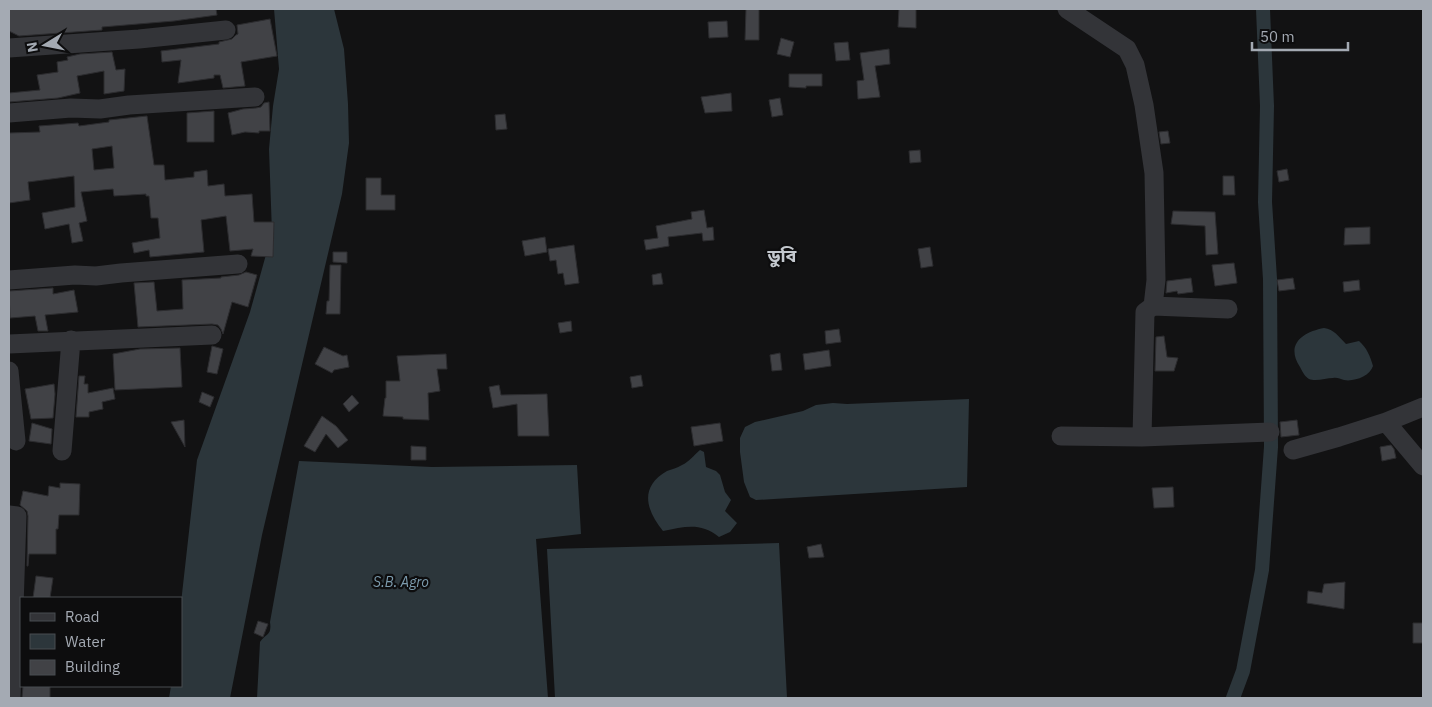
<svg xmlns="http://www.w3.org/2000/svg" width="1432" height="707" font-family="'IBM Plex Sans','Noto Sans Bengali',sans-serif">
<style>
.water{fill:#2c363b}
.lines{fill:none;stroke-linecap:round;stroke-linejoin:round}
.canal{stroke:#2c363b;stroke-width:14}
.building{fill:#414246;stroke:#2c2c2f;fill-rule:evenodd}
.minor{stroke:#333438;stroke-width:19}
.labels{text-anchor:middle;stroke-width:4.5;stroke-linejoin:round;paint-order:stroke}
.water-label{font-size:14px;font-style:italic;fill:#7c9bad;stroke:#0d0d0e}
.district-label{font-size:18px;font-weight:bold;fill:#c4c9cf;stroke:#0d0d0e}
</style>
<rect width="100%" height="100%" fill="#121213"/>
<path class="water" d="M274,9H334L344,49L348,104L349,143L342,194L262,535L230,698H169L171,686H181V603L197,460L250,312L272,233L269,149L273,106L279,69Z
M1324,328C1334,329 1339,337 1346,344L1359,341C1367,348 1370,356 1373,366C1370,376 1354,382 1344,380C1340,379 1337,377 1333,378C1326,378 1316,382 1309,379C1305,377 1302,371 1300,367C1285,344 1303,332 1324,328Z
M969,399L967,487L756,500L750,497L744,482L740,452V438L745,427L755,422L803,411L816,405L833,403L847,404Z
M700,450L704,452L706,467L716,471L720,475L725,492L731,500L725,511L737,523L730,532L719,537C700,522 685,527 663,531C646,510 639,487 667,471C672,469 677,468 682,465C689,462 694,455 700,450Z
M299,461L432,467L577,465L581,534L536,539L548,698H257L260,642C266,633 272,636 270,622Z
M779,543L787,698H555L547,549Z"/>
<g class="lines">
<path class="canal" d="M1233,698L1243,671L1262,570L1271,447L1270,279L1265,202L1267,106L1263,9"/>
</g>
<path class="building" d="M9,9H216L217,15L174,21L102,27V30L19,36L9,31Z
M746,9H759V40H745Z
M899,9H916V28L898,27Z
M270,19L277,56L241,62L245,86L223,88L220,75H214V78L178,83L181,60L162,62L161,51L219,44V42L232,39L236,35L238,34L237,25Z
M727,21L728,37L709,38L708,22Z
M781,38L794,42L790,57L777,54Z
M848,42L850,60L836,61L834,43Z
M889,49L890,64L875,66L880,97L858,99L857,81L864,80L860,53Z
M112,52L116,70L125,69L124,91L104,94V71L77,76L80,93L58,98L9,102V93L40,90L37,75L58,72L57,62L68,60L67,57L80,54Z
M789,74H822V86H806V88L789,87Z
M731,93L732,111L705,113L701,97Z
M780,98L783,115L772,117L769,100Z
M269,102L270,131H259V133L245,132L232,135L228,113L243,109L256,108L261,107L264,103Z
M214,111V142H187V113Z
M505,114L507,129L496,130L495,115Z
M147,116L154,165H164L165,180L194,177V172L207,170L208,186L224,184L225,196L252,194L254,222H274L273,257L251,256L253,249L230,251L226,216L201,220L204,252L150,257L149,250L134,253L132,243L160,238L158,218H151L149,196H146V194L114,196L113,189L81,192L87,221L79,223L83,241L72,243L69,224L45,229L42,213L75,207L74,176L28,182L30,200L9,203V133L40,132L39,126L78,123L79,126L109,122V120ZM112,146L114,168L94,170L92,149Z
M1168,131L1170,143L1161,144L1159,132Z
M920,150L921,162L910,163L909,151Z
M1287,169L1289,180L1279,182L1277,171Z
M1223,176H1234L1235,195H1223Z
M366,178H381V195H395V210H366Z
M704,210L707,228L713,227L714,240L703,241L702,233L668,237L669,246L646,250L644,240L658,238L656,226L692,219L691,212Z
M1173,211L1215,212L1218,254L1206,255L1205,226L1171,224Z
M1370,227V244L1344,245L1345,228Z
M545,237L547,252L525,256L522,241Z
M574,245L579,283L565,285L563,273L558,274L556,260L550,261L548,249Z
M930,247L933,266L921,268L918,249Z
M333,252H347V263L333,262Z
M1234,263L1237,283L1215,286L1212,265Z
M330,265H341L340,314H326L327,301H329Z
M246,272L257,275L248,307L232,302L223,334L221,329L218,325L212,324L138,327L134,283L154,282L157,311L183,309L182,280L221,278V277L239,275Z
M661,273L663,284L653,285L652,275Z
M1191,278L1193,292L1178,294L1177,291L1166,293L1167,281Z
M1293,278L1295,289L1279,291L1277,280Z
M1359,280L1360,290L1344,292L1343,282Z
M53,288V294L74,290L78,312L45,315L48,331H38L35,316L10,318L9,291Z
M571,321L572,331L560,333L558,323Z
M839,329L841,342L826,344L825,331Z
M1164,336L1167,357L1178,358L1174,371H1155L1156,337Z
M212,346L223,349L217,374L207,372Z
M324,347L343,356L347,355L349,367L334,370L332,373L315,364Z
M180,348L182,387L115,390L113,354L140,349Z
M829,350L831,366L805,370L803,354Z
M780,353L782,370L772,371L770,355Z
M446,354L447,369H437L440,391L428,393L429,420L403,419V417L383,416L385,398H386V381H400L397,356Z
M641,375L643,386L632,388L630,377Z
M79,376H85L84,384H88V393L113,388L115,399L102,402L103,409L89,412V417H76Z
M54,384L55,394L53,418L31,419L25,389Z
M499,385L501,395L547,394L549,436H518L517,404L493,408L489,387Z
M202,392L214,397L210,407L199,402Z
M352,395L359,403L349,412L343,404Z
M322,416L336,426L348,440L338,448L326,434L315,452L304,446Z
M184,420L185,447L171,422Z
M1297,420L1299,435L1281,437L1280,422Z
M32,423L52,429L51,444L29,441Z
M720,423L723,441L694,446L691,427Z
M1391,445L1394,449L1396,458L1382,461L1380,447Z
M411,446L426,447V460H411Z
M60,483L80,484L79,515H59L58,529H56V554H29L28,566H27L28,516L27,511L20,505L23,491L48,496L49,486L60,488Z
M1173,487L1174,507L1154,508L1152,488Z
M821,544L824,557L809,558L807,547Z
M36,576L53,578L50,598H33Z
M1345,582L1344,609L1307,603L1308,591L1322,593L1324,584Z
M258,621L268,624L263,637L254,633Z
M1413,623H1423V643H1413Z
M23,686H50V698H22Z"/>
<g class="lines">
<path class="minor" d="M1067,9L1127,49L1135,65L1144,105L1154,173L1156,280L1153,306
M9,48L139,39L226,30
M9,113L71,108L100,109L129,105L255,97
M9,280L75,275L96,276L121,273L238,264
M9,344L212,335
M9,371L16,441
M1386,422L1423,407
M1061,436L1142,437L1270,432
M1142,437L1145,312L1153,306L1228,309
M1293,450L1339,437L1386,422L1423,466
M62,451L71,340
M9,515L17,516L11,698"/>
</g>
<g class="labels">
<g class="water-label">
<text x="401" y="587">S.B. Agro</text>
</g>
<g class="district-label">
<text x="782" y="262">ডুবি</text>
</g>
</g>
<rect width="1432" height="707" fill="none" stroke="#a4aab3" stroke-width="20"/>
<rect x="20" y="597" width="162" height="90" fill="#0d0d0e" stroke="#494c50"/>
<rect x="30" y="613" width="25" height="8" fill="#333438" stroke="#494c50"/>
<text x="65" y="622" font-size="15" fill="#a4aab3">Road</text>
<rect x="30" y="634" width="25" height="15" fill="#2c363b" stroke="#494c50"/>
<text x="65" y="647" font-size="15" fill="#a4aab3">Water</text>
<rect x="30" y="660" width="25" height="15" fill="#414246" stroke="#494c50"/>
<text x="65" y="672" font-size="15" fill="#a4aab3">Building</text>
<g transform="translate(45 45) rotate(260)" stroke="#0d0d0e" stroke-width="4" paint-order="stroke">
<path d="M0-4L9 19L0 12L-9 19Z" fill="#a4aab3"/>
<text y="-8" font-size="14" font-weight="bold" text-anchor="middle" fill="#a4aab3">N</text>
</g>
<path d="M1252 42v8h96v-8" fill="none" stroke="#a4aab3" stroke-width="2.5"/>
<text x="1260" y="42" font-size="15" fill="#a4aab3" stroke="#0d0d0e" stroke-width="4" paint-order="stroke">50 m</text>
</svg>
